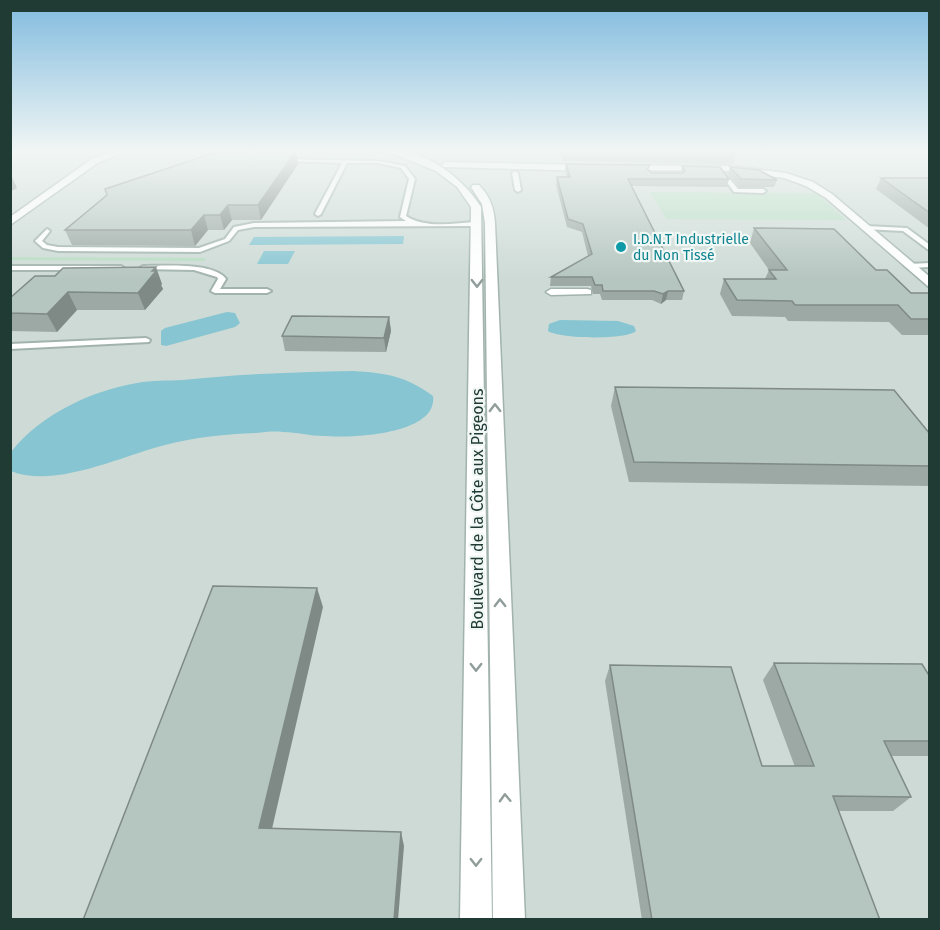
<svg xmlns="http://www.w3.org/2000/svg" width="940" height="930" font-family="'Fira Sans',sans-serif">
<style>
.built{fill:#cddad5}
.green{fill:#b7dcc2}
.water{fill:#86c5d1}
.lines{fill:none;stroke-linecap:round;stroke-linejoin:round}
.service-casing{stroke:#a2b3ad;stroke-width:4}
.pedestrian-casing{stroke:#a2b3ad;stroke-width:3}
.minor-casing{stroke:#a2b3ad;stroke-width:3}
.tertiary-casing{stroke:#a2b3ad;stroke-width:3}
.service{fill:#fff;fill-rule:evenodd}
.pedestrian{fill:#fff;fill-rule:evenodd}
.minor{fill:#fff;fill-rule:evenodd}
.tertiary{fill:#fff;fill-rule:evenodd}
.wall{fill:#9ca9a4}
.shaded-wall{fill:#7f8a86}
.building{fill:#b5c5bf;stroke:#7f8a86;stroke-width:1.5}
.oneway{stroke:#909d9a}
.culture-dot{fill:#0f9aa8;stroke:#f0f7f4;stroke-width:2}
.labels{text-anchor:middle;stroke-width:4.5;stroke-linejoin:round;paint-order:stroke}
.far-culture-label{font-size:14px;fill:#0d838f;stroke:#f0f7f4;text-anchor:start}
.street-label{font-size:16px;fill:#203b34;stroke:#f0f7f4}
</style>
<rect width="100%" height="100%" fill="#dfebe6"/>
<path class="built" d="M11,150H929V919H11Z"/>
<path class="green" d="M650,192L816,193L846,220L666,219Z
M11,257L206,258L204,261L11,260Z"/>
<path class="water" d="M404,236L403,244L249,245L254,237Z
M264,251H295L288,264H257Z
M227,312L235,313L240,323L235,327L166,346L161,345V331L165,328Z
M560,320L618,321L634,326L636,331C626,340 560,339 548,331L549,324Z
M353,371C386,373 406,376 433,396C438,435 350,438 324,436C310,436 297,432 283,432C274,431 265,432 256,433C225,434 195,437 165,445C122,456 54,489 11,471V452C40,415 90,391 137,383C152,380 168,381 183,380C240,374 296,372 353,371Z"/>
<g class="lines">
<g class="service-casing">
<path id="service" d="M285,159L378,161L405,166L415,179L406,216C425,229 455,223 477,222L480,224L477,226L254,227L238,230L229,241L200,252L58,251L43,248L35,241L47,229L50,231L42,241L47,245L58,247L199,248L225,239L234,227L254,223L406,221L400,217L409,179L401,168L378,163H347L321,214L318,216L315,214L342,163L283,161Z
M718,170H722L738,189H763L766,191L763,193L734,192Z
M515,171L518,173L521,190L518,192L515,190L512,173Z
M866,226L907,228L930,245V251L903,231L864,229L863,228Z
M930,263V267L908,268L905,266L908,264Z
M10,266H121L124,268L121,270H10Z
M143,266C162,266 214,262 226,279L220,289H267L271,291L267,293H215L211,291L218,279L217,277L194,270L141,269L140,268Z
M146,338L150,340L149,342L10,349V344Z"/>
</g>
<g class="pedestrian-casing">
<path id="pedestrian" d="M587,289L591,290V294L551,295L546,292L551,289Z"/>
</g>
<g class="minor-casing">
<path id="minor" d="M119,150H130L99,162L10,225V217L93,158Z
M446,162L588,165L592,168L588,171L443,167L442,165Z
M625,165L732,166L786,173L813,182L832,194L930,277V288L826,198L806,186L784,178L732,171L622,170L621,168Z"/>
</g>
<g class="tertiary-casing">
<path id="tertiary" d="M384,150C423,148 461,175 481,207L492,920H460L471,207L457,187L436,171Z
M473,185H479C490,196 494,208 495,223L525,920H493L485,223L482,204L471,187Z"/>
</g>
<use href="#service" class="service"/>
<use href="#pedestrian" class="pedestrian"/>
<use href="#minor" class="minor"/>
<use href="#tertiary" class="tertiary"/>
</g>
<path class="wall" d="M559,150H731L736,152L733,164L562,161Z
M298,164L261,220H232L224,230H208L195,246L72,245L65,230Z
M566,164L649,171L652,173H681L682,166L729,179L727,187L632,186L684,291L682,300H666L661,304L652,300H602L600,294H593L591,286H550L551,277L588,256L582,232L567,227L556,185L557,177H567L565,171Z
M730,167L777,180L774,187H739L728,174Z
M881,178H930V229L876,189Z
M754,228L876,270L911,293H930V335H902L889,322L788,321L785,317L732,316L720,294L724,279H765L769,270L750,243Z
M162,284L161,285L163,289L145,310H77L57,332L10,331V298Z
M389,317L391,331L386,352L285,351L282,336Z
M615,387L930,466V486L629,482L611,406Z
M774,663L930,677V756H892L911,797L893,811H838L880,920H642L605,681L610,665L762,766L795,767L763,680Z"/>
<path class="shaded-wall" d="M296,151L298,164L261,220L258,205Z
M12,177L17,188L10,192V178Z
M228,205L232,220L224,230L220,215Z
M204,215L208,230L195,246L191,230Z
M156,267L162,284L161,285L163,289L145,310L138,293Z
M668,291L666,300L661,304L663,294Z
M68,292L77,310L57,332L47,314Z
M389,317L391,331L386,352L384,338Z
M317,588L323,607L269,842L259,828Z
M401,832L404,846L398,920H394Z"/>
<path class="building" d="M211,150L296,151L258,205H228L220,215H204L191,230H65L107,195L105,189L211,154Z
M563,150H731L736,152Z
M566,164L650,165L647,169L652,173H683L685,171L682,166L720,167L729,179H628L684,291H668L663,294L654,291H603L602,285H595L592,277H551L592,254L583,224L568,219L557,177H570Z
M730,167L759,170L777,180L741,179Z
M881,178H930V213Z
M754,228L834,229L876,270H887L911,293H930V319H911L898,305H795L792,301L737,300L724,279H776L769,270H787Z
M156,267L152,271H156L138,293L68,292L47,314L10,313V298L35,276H55L63,268Z
M292,316L389,317L384,338L282,336Z
M615,387L894,390L930,434V466L634,462Z
M213,586L317,588L259,828L401,832L394,920H83Z
M774,663L922,664L930,677V741H884L911,797L833,796L880,920H652L610,665L731,667L762,766H814Z"/>
<defs><path id="oneway-chevron" d="M-2-3.5L2.5 0L-2 3.5" fill="none" stroke-width="1.6" stroke-linecap="round" stroke-linejoin="round" transform="scale(1.5)"/></defs>
<g class="oneway">
<use href="#oneway-chevron" transform="translate(477 283) rotate(90)"/>
<use href="#oneway-chevron" transform="translate(495 408) rotate(-91)"/>
<use href="#oneway-chevron" transform="translate(500 603) rotate(-91)"/>
<use href="#oneway-chevron" transform="translate(476 667) rotate(90)"/>
<use href="#oneway-chevron" transform="translate(505 798) rotate(-92)"/>
<use href="#oneway-chevron" transform="translate(476 862) rotate(90)"/>
</g>
<linearGradient id="sky" x2="0" y2="1"><stop stop-color="#81bbdf"/><stop offset="0.54" stop-color="#f1f6f4"/><stop offset="1" stop-color="#f1f6f4" stop-opacity="0"/></linearGradient>
<rect width="940" height="280" fill="url(#sky)"/>
<circle class="culture-dot" cx="621" cy="247" r="6"/>
<g class="labels">
<g class="far-culture-label">
<text x="633" y="244">I.D.N.T Industrielle<tspan x="633" dy="16">du Non Tissé</tspan></text>
</g>
<g class="street-label">
<text transform="translate(477 509) rotate(-90)" y="6">Boulevard de la Côte aux Pigeons</text>
</g>
</g>
<rect width="940" height="930" fill="none" stroke="#203b34" stroke-width="24"/>
</svg>
